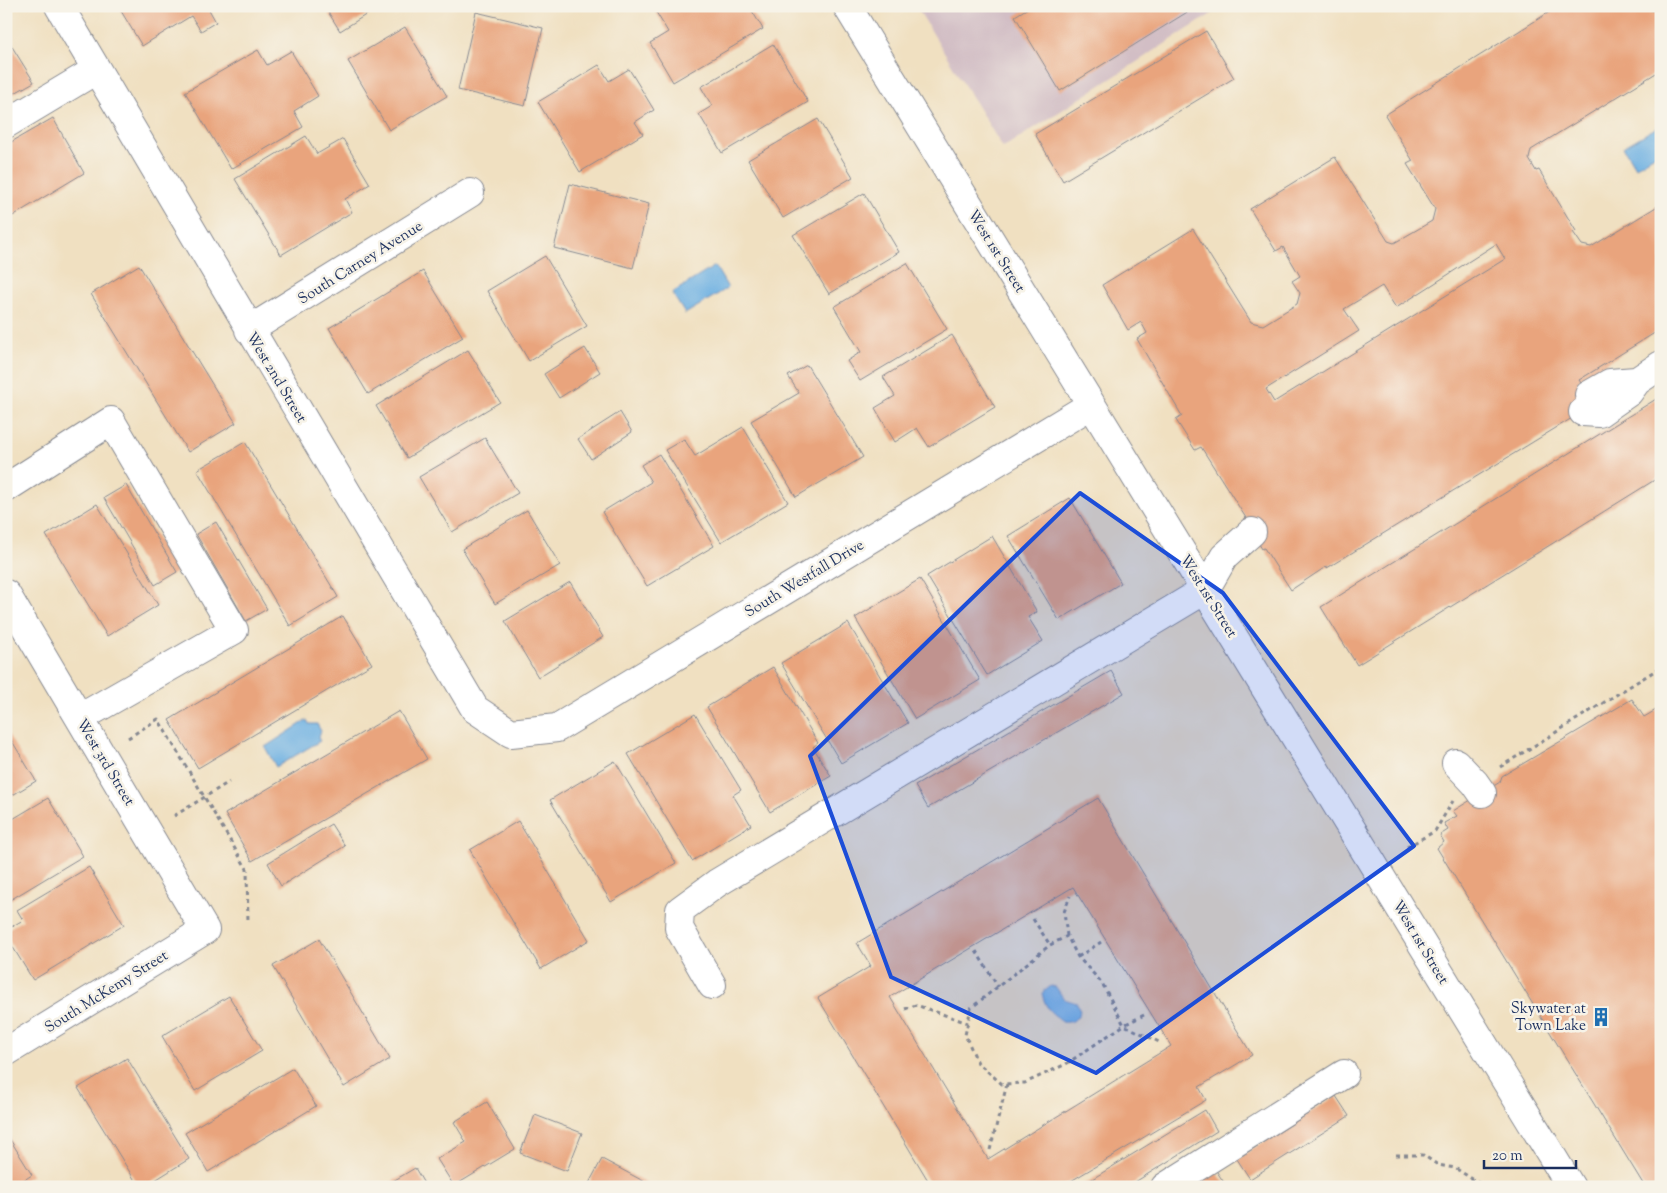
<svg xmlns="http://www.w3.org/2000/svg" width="1667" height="1193" font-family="'Sorts Mill Goudy',serif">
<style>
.industrial{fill:#d2bec5}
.water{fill:#6db0e2;stroke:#4470a0}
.building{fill:#e9a47d;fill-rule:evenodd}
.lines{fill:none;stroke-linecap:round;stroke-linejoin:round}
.minor-casing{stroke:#868890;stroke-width:30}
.path{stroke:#868890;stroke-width:3;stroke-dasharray:4 4;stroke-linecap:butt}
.minor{stroke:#fff;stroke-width:28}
.marked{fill:#1d4ed8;fill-opacity:0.2;stroke:#1d4ed8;stroke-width:4;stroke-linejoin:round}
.labels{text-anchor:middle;stroke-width:5;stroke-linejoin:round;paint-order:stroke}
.street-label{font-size:15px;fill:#1b2f5e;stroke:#f7f3e8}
.poi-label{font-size:15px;fill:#1b2f5e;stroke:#f7f3e8;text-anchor:end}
</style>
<rect width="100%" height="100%" fill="#f7f3e8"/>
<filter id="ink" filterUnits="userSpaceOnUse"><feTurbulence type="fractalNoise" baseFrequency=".02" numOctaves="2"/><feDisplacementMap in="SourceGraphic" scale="10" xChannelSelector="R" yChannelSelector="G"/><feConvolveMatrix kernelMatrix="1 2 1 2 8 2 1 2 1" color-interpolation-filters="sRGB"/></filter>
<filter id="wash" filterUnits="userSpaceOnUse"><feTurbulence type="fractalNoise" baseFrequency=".0096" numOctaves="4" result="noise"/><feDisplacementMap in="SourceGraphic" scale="20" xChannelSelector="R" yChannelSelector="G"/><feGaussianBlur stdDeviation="1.12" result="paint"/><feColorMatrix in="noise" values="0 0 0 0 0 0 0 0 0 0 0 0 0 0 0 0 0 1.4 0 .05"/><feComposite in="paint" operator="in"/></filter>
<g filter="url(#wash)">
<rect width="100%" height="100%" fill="#f0e0c1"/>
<path class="industrial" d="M916,6H1224L1003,148Z"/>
<path class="water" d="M1661,125V151L1635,167L1623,147Z
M715,266L728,288L685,314L672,293Z
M307,720L309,724H317L321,731L318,738L320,741L276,767L265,747Z
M1051,986L1056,987L1064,999L1077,1003L1080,1011C1076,1021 1072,1023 1062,1022C1059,1017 1056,1017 1052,1013C1047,1009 1043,999 1042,993Z"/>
<g id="blocks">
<path class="building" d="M118,6H207L216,22L201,31L191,16L142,46Z
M326,6H380L340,31L325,7Z
M666,6H749L763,29L673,82L650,43L668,32L656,12Z
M1031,6H1197L1060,91L1015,16Z
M1559,6H1576L1577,9L1583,6H1649L1652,11L1655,9L1661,19V70L1531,150L1529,159L1536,171L1539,170L1576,231L1573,232L1582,245L1591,247L1661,204V329L1579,380L1595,404L1327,568V566L1291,590L1264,548L1262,549L1244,519L1246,518L1201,447L1195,450L1176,420L1182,416L1137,339L1147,333L1141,322L1128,330L1102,285L1193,229L1251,322L1263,325L1297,304L1300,293L1292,281L1300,276L1283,247L1276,251L1250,209L1335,157L1388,241L1394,243L1432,221L1435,209L1407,164L1413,161L1385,115ZM1496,244L1505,259L1274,402L1266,389L1359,331L1344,309L1382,286L1396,308Z
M476,12L543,28L525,106L458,90Z
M405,27L447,96L389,130L348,61Z
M1206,31L1234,78L1063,181L1035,134Z
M6,37L34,82L6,98Z
M773,44L808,102L722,153L699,114L712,106L701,87Z
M258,50L267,65L291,51L318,96L294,111L303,127L231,169L185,92Z
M599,65L609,81L629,69L654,110L635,122L643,134L580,172L538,102Z
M53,118L84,173L6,220V145Z
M818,119L853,177L783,218L748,160Z
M306,136L317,154L343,139L370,184L345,199L352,212L281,255L235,179Z
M570,184L649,204L633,268L554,248Z
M864,193L899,252L829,294L793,235Z
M545,256L587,326L529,361L487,291Z
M907,263L947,329L860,381L847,361L861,352L834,307Z
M139,265L236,423L188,452L91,294Z
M423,271L463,337L368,394L329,328Z
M952,335L995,407L929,447L917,428L895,442L875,408L895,396L883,377Z
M585,348L600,372L559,398L544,374Z
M468,350L500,402L407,458L376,406Z
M807,365L863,457L796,497L751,421L799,393L788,376Z
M1661,396V476L1357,665L1321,607Z
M620,412L632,432L591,459L578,439Z
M743,427L788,502L721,542L665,450L684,439L695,456Z
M485,438L518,493L452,532L419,477Z
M245,442L338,597L290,626L197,470Z
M659,454L714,546L647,586L602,512L651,482L641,465Z
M126,485L177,572L155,585L104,498Z
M1070,498L1121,583L1059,620L1008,536Z
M97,504L158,605L107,636L46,535Z
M527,510L560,565L495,604L462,549Z
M216,522L267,609L246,621L196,534Z
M992,536L1037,612L1028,617L1043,641L987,675L927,576Z
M920,579L980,680L915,719L855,618Z
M570,582L603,637L538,677L505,621Z
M343,616L372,664L198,768L169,720Z
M848,623L908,723L841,763L781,663Z
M773,667L818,743L813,747L831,776L770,812L707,707Z
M1111,671L1124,693L928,808L915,786Z
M1632,699L1644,717L1661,707V1187H1645L1437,848L1444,842L1440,835L1448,830L1444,823L1457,816L1453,811L1500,782L1502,776Z
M399,711L427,759L252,861L225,814Z
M695,714L741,790L733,795L751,825L692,861L628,754Z
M6,731L36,781L6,799Z
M615,761L676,863L611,902L550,800Z
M48,798L83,856L10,900L6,894V823Z
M1098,798L1252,1055L1199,1087L1206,1100L1061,1187H932L818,998L871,966L857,943ZM1073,887L1171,1046L988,1159L890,997Z
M518,821L589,940L541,969L470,850Z
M331,824L345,846L281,886L268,863Z
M89,867L124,925L33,980L6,936V930L23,920L17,910Z
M319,939L390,1059L344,1087L273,966Z
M229,996L262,1051L195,1091L162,1036Z
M127,1058L189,1159L144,1187H139L78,1088Z
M293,1068L316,1106L208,1172L185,1133Z
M1336,1096L1349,1116L1250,1179L1237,1159Z
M487,1102L515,1149L454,1186L437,1159L466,1142L454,1122Z
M1205,1110L1217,1131L1127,1187H1079Z
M535,1115L582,1133L567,1171L520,1153Z
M6,1133L32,1175L13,1187H6Z
M602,1159L647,1183L645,1187H587Z
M415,1168L426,1187H383Z
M1215,1169L1227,1187H1188Z"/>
</g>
</g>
<g filter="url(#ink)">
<use href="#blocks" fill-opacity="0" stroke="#868890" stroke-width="1"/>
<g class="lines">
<g class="minor-casing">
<path id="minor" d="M59,6L475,709L511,733L557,728L1091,405
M847,6L1571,1187
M6,124L96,70
M249,330L470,193
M1589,395L1610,383L1636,381
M1583,412L1599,413L1629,392L1637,381L1661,365
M6,488L111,421L234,630L80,718
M6,594L205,930L6,1052
M1456,763L1475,783L1482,793
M712,985L679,928L680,910L717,883L1205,590L1224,557L1252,532
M1165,1187L1344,1074"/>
</g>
<path class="path" d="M128,738L158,719L247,869L248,923
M1500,767L1661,667
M174,816L229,782
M1407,847L1435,831L1453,801
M1033,919L1050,945
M1067,936L1064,912L1070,896
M976,951L998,987
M1078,957L1101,942
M905,1009L916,1005L968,1023
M1144,1015L1124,1025L1102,983L1078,957L1067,936L1050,945L971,1008L965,1035L978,1063L1002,1084L1025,1083L1066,1064L1124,1025L1161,1043
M990,1150L1007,1084
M1396,1155H1423L1438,1165L1455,1168L1485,1187"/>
<use href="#minor" class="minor"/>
</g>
</g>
<path class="marked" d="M1080,493L1223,593L1414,846L1096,1073L891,977L810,756Z"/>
<defs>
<g id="building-bare" transform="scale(1.5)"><path d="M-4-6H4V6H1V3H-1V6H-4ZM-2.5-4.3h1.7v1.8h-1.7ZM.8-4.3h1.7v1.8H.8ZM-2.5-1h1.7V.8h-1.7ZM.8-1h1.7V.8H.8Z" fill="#1f6fb2" stroke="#f7f3e8" stroke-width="2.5" paint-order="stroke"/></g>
</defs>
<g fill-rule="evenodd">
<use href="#building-bare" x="1601" y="1017"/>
</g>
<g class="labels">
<g class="street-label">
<text transform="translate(997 251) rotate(58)" y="5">West 1st Street</text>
<text transform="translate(360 262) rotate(-32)" y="5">South Carney Avenue</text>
<text transform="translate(277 377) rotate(59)" y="5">West 2nd Street</text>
<text transform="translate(804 578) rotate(-31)" y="5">South Westfall Drive</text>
<text transform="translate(1209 596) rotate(58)" y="5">West 1st Street</text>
<text transform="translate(106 762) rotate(59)" y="5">West 3rd Street</text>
<text transform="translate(1421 942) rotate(59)" y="5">West 1st Street</text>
<text transform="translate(106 991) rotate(-32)" y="5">South McKemy Street</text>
</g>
<g class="poi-label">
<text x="1586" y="1013">Skywater at<tspan x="1586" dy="17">Town Lake</tspan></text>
</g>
</g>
<rect width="1667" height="1193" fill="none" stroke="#f7f3e8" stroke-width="25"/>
<path d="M1484 1160v8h92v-8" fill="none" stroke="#1b2f5e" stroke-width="2.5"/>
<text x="1492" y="1160" font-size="15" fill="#1b2f5e" stroke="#f7f3e8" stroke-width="4" paint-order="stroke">20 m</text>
</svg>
